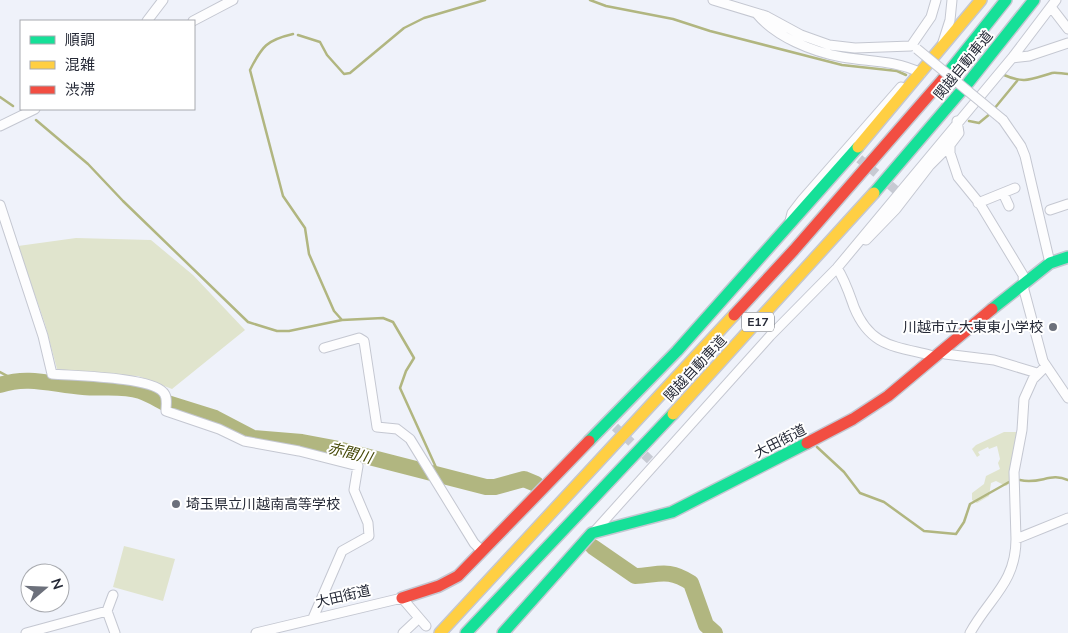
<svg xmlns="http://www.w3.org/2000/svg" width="1068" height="633" font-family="Mulish,'Noto Sans JP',sans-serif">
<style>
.green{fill:#e0e4cd}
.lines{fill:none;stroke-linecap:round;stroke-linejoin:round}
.stream{stroke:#b1b680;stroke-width:2.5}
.river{stroke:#b1b680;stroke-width:16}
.street-tunnel{stroke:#c7cad3;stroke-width:9;stroke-dasharray:9 4.5;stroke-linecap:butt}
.street-casing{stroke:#c4c7d1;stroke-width:11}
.fast-casing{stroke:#c4c7d1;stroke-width:14}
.slow-casing{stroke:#c4c7d1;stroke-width:14}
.jam-casing{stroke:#c4c7d1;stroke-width:14}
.street{stroke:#fdfdfe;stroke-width:9}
.fast{stroke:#16e098;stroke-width:11}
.slow{stroke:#ffcf43;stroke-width:11}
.jam{stroke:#f24e42;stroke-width:11}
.street-bridge-casing{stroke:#c4c7d1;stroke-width:11;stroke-linecap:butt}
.street-bridge{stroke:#fdfdfe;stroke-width:9}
.poi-dot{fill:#6c707b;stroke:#fff;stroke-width:2}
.labels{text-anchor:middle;stroke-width:4;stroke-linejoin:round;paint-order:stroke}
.shield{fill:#fff;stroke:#676a73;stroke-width:1}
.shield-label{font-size:12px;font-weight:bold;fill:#262a37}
.street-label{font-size:14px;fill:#262a37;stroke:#fff}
.poi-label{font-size:14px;fill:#262a37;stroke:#fff;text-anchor:end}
.water-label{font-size:15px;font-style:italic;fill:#454806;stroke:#fff}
</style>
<rect width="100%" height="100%" fill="#eff2fa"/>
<path class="green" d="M76,238L151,240L193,275L245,330L172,389L138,376L91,374L57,369L45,324L18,246Z
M1004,432H1018L1009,473L1010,483L1006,486L996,481L991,483L989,496L977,503L972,500V493L984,484L986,476L1000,469L998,463L1000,459L997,446L989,449L988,447L978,452L980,455L977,457L972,449L976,445Z
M124,546L175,559L163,601L113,587Z"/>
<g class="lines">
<path class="stream" d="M590,0L606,6L673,19L710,31L842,65L897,71L906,75
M293,34C267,40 262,46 250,70L283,196L305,228L309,254L334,311L342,320
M298,35L320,42L327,55L344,74L350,73L404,28L424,18L485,0
M1004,75C1024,84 1031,79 1052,73C1056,72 1063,74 1068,74
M0,97L13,106
M994,109L1017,81
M36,120L88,164L123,201L248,322L277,331H289L342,320L383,318L393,322L414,358L406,371L400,388L439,474
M969,121L979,123L991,113
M0,372L15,380
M817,447L844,472L860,493L884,502L924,531L956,534L964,522L970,504L1009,482
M1020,480C1040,485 1050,472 1068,480"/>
<path class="river" d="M0,385C28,375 54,385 83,387C102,389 122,385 140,391C149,394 157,399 165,403
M167,403L215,418L253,438L302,442L334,448L486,487H495L524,479L536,484
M593,547L635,576C659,575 668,568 691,583L706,625L715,633"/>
<path class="street-tunnel" d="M849,150L905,198
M615,427L650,460"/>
<g class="street-casing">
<path id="street" d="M713,0L766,16L801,35L829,45L855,48L911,46L931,17L936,0
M1051,7L1068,29
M757,14C776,37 813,52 842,57C871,62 894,60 921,73
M147,21L163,0
M193,21L233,0
M943,42L950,20L952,0
M1012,58L1029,56L1068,43
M1003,120L1021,146L1025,156L1050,263
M957,121L959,133L950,145V153L958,177L980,204L1023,275L1024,290L1043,361L1068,398
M0,126L35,109
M1003,193L1009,206
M978,203L1015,188
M0,205L43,336L52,374C74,376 150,377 163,392C168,397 166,404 166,411L219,429L244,441L299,451L358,466L354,490L368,523L369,536L342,551L313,618
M1050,210L1068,204
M789,225L792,213L802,200L901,87
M866,240L896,209L930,165L950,145
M837,268C845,280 849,293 854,307C870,346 893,346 930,355L933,358
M324,348L359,338L364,341L377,427L397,429L410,439L474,543L482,551
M943,351L945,354L994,360L1037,373
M594,532L770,336L837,268L1012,58L1056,0
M1016,539L1014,472L1022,430L1024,399L1033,379L1046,366
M113,595L107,611L115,633
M26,633L107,611
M256,633L402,598L426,626
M403,633L418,619
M970,633C989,598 1016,583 1016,539L1068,518"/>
</g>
<g class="fast-casing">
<path id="fast" d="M943,79L1006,0
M874,193L968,83L1034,0
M992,309L1050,263L1068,257
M589,441L677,351L858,147
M466,633L673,414
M503,633L592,533L672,512L807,443"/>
</g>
<g class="slow-casing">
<path id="slow" d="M858,147L981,0
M673,414L874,193
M440,633L734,315"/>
</g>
<g class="jam-casing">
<path id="jam" d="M734,315L794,250L943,79
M807,443L853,419L888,396L992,309
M402,598L439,586L458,576L589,441"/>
</g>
<use href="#street" class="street"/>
<use href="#fast" class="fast"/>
<use href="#slow" class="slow"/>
<use href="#jam" class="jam"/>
<g class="street-bridge-casing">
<path id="street-bridge" d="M917,49L1003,120"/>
</g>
<use href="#street-bridge" class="street-bridge"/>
</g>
<g class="poi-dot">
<circle cx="1053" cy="327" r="5"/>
<circle cx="176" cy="504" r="5"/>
</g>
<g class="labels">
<rect class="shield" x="742" y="312.5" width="32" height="19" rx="4"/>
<g class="shield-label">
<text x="758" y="326">E17</text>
</g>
<g class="street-label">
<text transform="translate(963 65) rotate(-51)" y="5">関越自動車道</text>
<text transform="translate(695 368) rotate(-47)" y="5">関越自動車道</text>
<text transform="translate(780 441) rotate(-27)" y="5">大田街道</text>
<text transform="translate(343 596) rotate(-13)" y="5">大田街道</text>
</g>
<g class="poi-label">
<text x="1043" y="332">川越市立大東東小学校</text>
<text x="186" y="509" text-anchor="start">埼玉県立川越南高等学校</text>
</g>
<g class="water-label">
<text transform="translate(350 453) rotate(14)" y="5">赤間川</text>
</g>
</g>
<rect x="20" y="20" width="175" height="90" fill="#ffffff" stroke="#a8aaaf"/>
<rect x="30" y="36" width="25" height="8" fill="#16e098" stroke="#a8aaaf"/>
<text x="65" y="45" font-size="15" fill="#262a37">順調</text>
<rect x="30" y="61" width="25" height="8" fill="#ffcf43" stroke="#a8aaaf"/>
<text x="65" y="70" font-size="15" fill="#262a37">混雑</text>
<rect x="30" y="86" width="25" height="8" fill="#f24e42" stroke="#a8aaaf"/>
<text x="65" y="95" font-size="15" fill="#262a37">渋滞</text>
<g transform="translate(45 588) rotate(71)"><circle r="24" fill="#ffffff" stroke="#a8aaaf"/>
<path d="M0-4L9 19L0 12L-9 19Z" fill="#6c707b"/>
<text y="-8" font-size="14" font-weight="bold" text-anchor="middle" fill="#262a37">N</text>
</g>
</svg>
